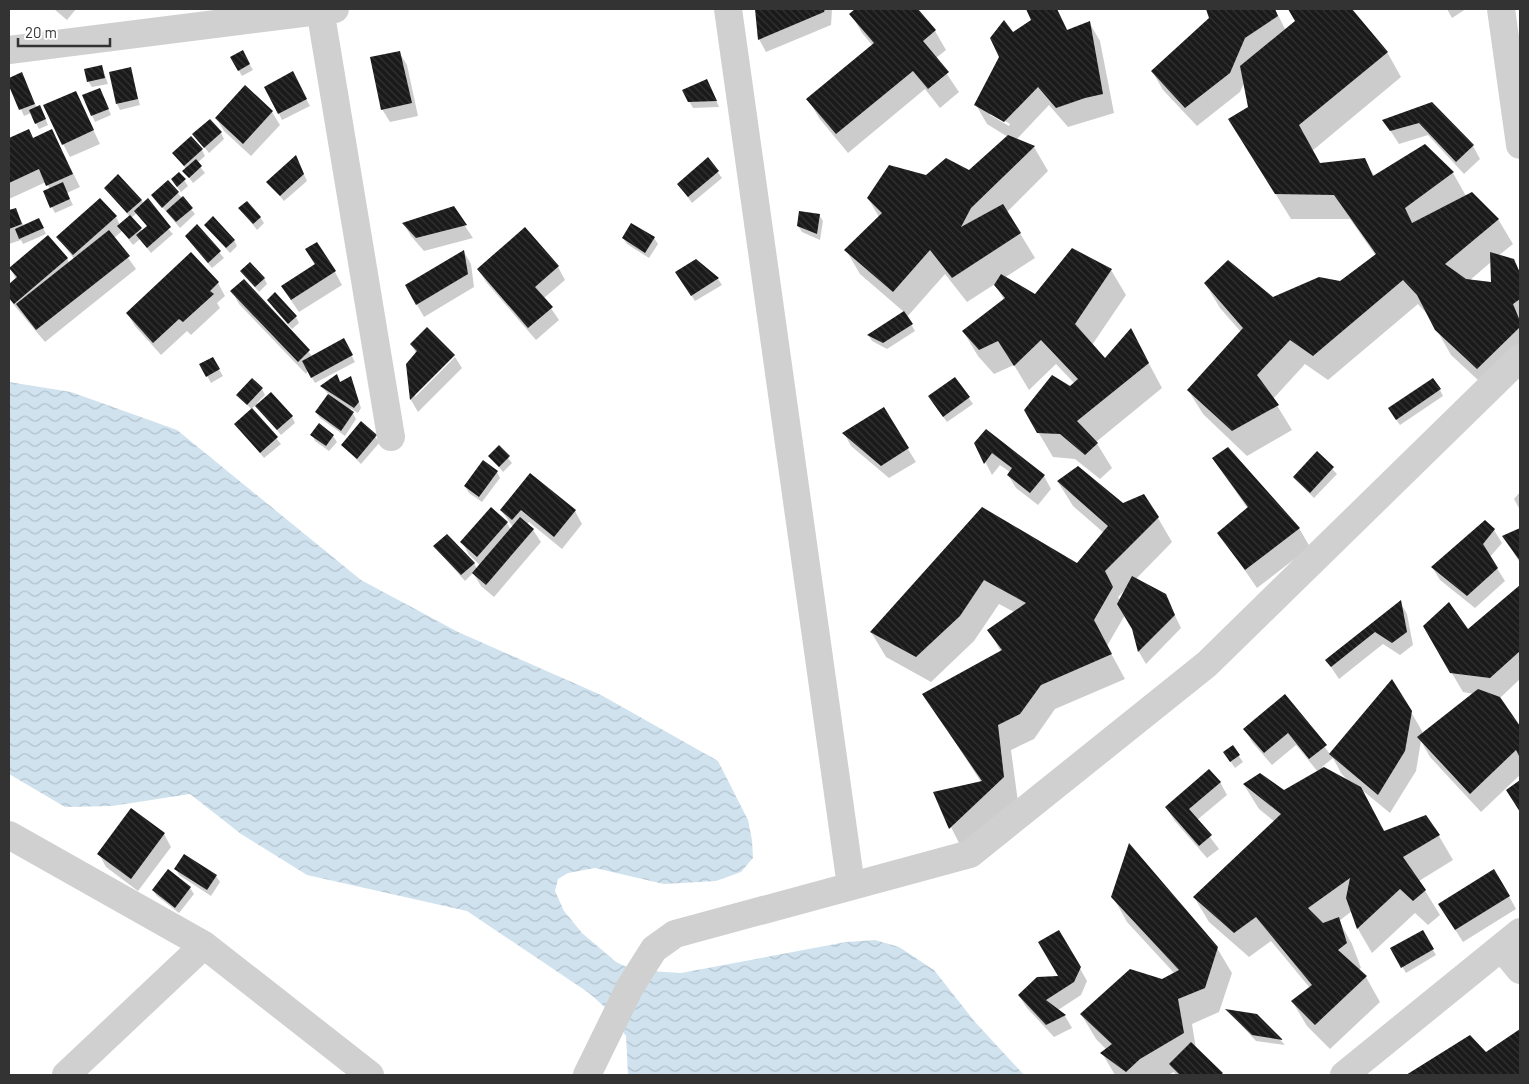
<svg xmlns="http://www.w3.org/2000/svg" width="1529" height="1084" font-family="Barlow,sans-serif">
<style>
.water{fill:url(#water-waves)}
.shadow{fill:#0003;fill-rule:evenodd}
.building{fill:url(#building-back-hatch)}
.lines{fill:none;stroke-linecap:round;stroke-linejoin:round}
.street{stroke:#d0d0d0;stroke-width:28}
</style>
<defs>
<pattern id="water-waves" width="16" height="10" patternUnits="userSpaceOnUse" patternTransform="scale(1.25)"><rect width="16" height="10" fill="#cfe2ee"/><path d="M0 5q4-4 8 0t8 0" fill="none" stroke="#b2c2cd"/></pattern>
<pattern id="building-back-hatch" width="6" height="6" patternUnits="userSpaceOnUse" patternTransform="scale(1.25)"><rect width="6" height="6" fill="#1a1a1a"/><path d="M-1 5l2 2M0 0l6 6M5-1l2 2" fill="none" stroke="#333"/></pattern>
</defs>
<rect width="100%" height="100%" fill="#fff"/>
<path class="water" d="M9,382L71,392L177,430L361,580L458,632L601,695L718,761L748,820L752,840L753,858L741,872L716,881L664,884L595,868L568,873L558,879L555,891L564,911L582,933L616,962L633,970L681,973L846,942L875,940L899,947L934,970L975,1022L1024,1075H628L626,1036L609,1011L589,993L467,911L307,875L241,834L190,794L112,806L65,807L9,774Z"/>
<path class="shadow" d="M54,9H76L67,20Z
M757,9H832L831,25L766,52L759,39Z
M857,9H916L935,31L946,50L936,58L959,92L940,108L925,89L848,153L819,118L808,99L873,46L862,33L851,14Z
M1027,9H1057L1068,31L1089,22L1100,41L1114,113L1068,127L1049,105L1016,140L1034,147L1048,171L1007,212L1035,258L1004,278L1035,296L1073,250L1111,270L1126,295L1092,345L1106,359L1131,330L1162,388L1096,442L1112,468L1100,479L1075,459L1053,457L1025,410L1075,384L1056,364L1029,390L1014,365L994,374L978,356L963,331L1004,300L995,284L967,302L945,274L907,317L915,331L887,349L872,341L869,336L904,312L860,274L846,250L879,217L868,198L926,177L969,171L1008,137L987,124L976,105L1013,33L1033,20ZM990,112L1010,124L1009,126L990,115Z
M1208,9H1275L1286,31L1297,22L1290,9H1350L1387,52L1401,77L1312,151L1320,164L1364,159L1375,177L1425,146L1453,173L1466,196L1498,219L1513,244L1498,256L1513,260L1520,272V366L1492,393L1451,355L1429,316L1418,304L1328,380L1305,364L1273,399L1292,430L1247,456L1203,414L1188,390L1241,332L1220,308L1205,283L1273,299L1340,282L1376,256L1350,219H1291L1230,120L1250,108L1244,83L1240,92L1197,126L1163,90L1152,71L1210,19ZM1491,262L1493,283L1469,281Z
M1447,9H1466L1452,18Z
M242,51L253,70L242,76L231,57Z
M399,52L407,65L418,116L390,122L382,109Z
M102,66L108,84L92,87L88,81Z
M130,69L140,105L120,110L117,104Z
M292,73L310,106L282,120L266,87Z
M21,74L37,108L43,113L48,125L39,129L31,113L24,116L9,83V79Z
M710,86L719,107L693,108L689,101Z
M100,89L111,115L95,122L83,96Z
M75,92L100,144L70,157L63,144Z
M1432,104L1473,146L1480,159L1464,174L1428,135L1399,144L1384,121Z
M272,112L280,125L251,156L224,131L216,118Z
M29,130L34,140L52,131L80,187L67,193L73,205L55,213L44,192L50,189L46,182L9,199V139Z
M221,133L224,139L209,153L194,134Z
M202,150L205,156L197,163L205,173L193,183L184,171L186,169L174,153Z
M296,157L307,181L284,201L268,182Z
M708,159L722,178L692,203L678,184Z
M179,173L188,186L181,192L172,180Z
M168,181L195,214L180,228L152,195Z
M105,188L141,200L173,234L151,253L140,239L133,245L122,231L114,238L136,269L45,342L9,299V285L16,279L10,268L67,258L69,263L74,259L58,237L116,217L120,225L130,217ZM137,213L148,227L143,232L131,218Z
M240,208L260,217L264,223L257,230Z
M453,208L473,238L424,251L411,236L404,224Z
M15,209L24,226L39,220L46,234L23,244L21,240L9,244V212Z
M819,215L823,221L820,240L802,232L798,226Z
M205,225L234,240L237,246L230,253Z
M197,226L224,258L212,268L186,237Z
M623,238H654L658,244L649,258L627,244Z
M306,250L335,272L342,285L299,312L290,299L315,265Z
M464,252L471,264L474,287L424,317L406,286Z
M191,254L218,283L225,296L217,303L220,308L191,335L187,331L161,355L135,326L127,313Z
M696,260L718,279L722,285L695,301L681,279Z
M558,267L565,280L544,298L559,320L536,340L486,282L478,269Z
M242,272L264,278L267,284L259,292Z
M243,280L313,357L343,340L355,362L315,383L308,371L306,374L239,304L232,291Z
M272,306L296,317L299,323L292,329Z
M427,329L415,397L455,357L462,368L418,412L411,400L408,364L416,353L411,344Z
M212,358L223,376L211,383L201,365Z
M337,375L341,383L351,378L361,408L358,413L350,408L356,419L345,436L320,418L316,412L329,395L321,386Z
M955,378L973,404L947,422L933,403Z
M262,389L265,395L257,403L258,405L292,417L295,423L281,435L256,405L251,409L281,444L264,458L236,424L252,410L238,395Z
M1440,390L1443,396L1400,425L1393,415Z
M883,409L916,462L889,478L851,446L844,433Z
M361,423L380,442L361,464L342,445Z
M312,435L333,436L337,442L329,451L315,441Z
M976,444L1044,476L1051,489L1038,505L1016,488L1008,475L1010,472L1000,465L992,475Z
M499,447L512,463L503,472L490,456Z
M1317,453L1337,474L1314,498L1294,478Z
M1213,459L1299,528L1310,547L1257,588L1219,533L1248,509Z
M497,472L500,478L482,502L469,493L465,486Z
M530,475L575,511L582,524L562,549L529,522L527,524L533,530L541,542L494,597L481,586L473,573L465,581L435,547L474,563L477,569L480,565L469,555L462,542L507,523L511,530L513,527L501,510Z
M1058,482L1158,518L1172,542L1135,580L1165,595L1181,628L1146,664L1139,652L1133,629L1125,615L1107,646L1125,679L1055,709L1034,739L1011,750L1018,802L964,853L934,793L981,782L924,694L1001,652L989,630L1014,612L999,604L974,641L931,682L886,657L871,632L982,509L1077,565L1104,533L1073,506ZM1126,589L1120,601L1118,597Z
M1520,492V510L1514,499Z
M1485,522L1494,530L1502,543L1490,557L1505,581L1475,608L1440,580L1432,567Z
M1520,529V563L1504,537Z
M1520,586V679L1501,697H1498L1520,728V775L1481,812L1430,757L1421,741L1416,771L1390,813L1362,790L1385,832L1439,836L1453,860L1419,881L1440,915L1428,925L1415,913L1372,953L1358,929L1352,911L1339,921L1352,944L1361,968L1358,970L1366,977L1380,1002L1330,1049L1307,1026L1292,1001L1310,988L1271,941L1249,957L1209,922L1194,897L1275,822L1259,809L1244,785L1284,792L1318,772L1296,745L1272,765L1252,742L1245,729L1285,696L1330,754L1411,712L1422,731V735L1474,694L1463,692L1424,626L1468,631ZM1333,758L1341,773L1350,783L1322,767Z
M1400,602L1407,614L1413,645L1400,655L1383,644L1339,679L1327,661Z
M1232,746L1243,762L1235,768L1228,758Z
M1220,782L1227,795L1197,820L1219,849L1207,858L1174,820L1166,807Z
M164,834L171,847L138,891L106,867L99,854Z
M176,869L216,876L220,882L211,896L179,875Z
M168,871L190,888L194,894L179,913L157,896L153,890Z
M1509,896L1516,909L1463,942L1447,917Z
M1113,897L1217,948L1232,973L1219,1012L1192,1024L1196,1049L1223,1075H1176L1174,1072L1168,1075H1115L1102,1053L1107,1050L1096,1039L1081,1014L1175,974L1127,922Z
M1059,931L1087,981L1081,995L1058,1010L1065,1016L1072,1028L1054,1037L1027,1008L1019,996L1060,977Z
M1422,932L1436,955L1406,973L1392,949Z
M1228,1011L1257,1015L1285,1045L1256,1041Z
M1520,1030V1075H1408L1469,1036L1486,1054Z"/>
<path class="building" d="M755,9H825L824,12L758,40Z
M855,9H918L936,30L923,41L949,72L928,89L913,71L836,134L806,99L874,43L849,14Z
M1026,9H1057L1067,30L1090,21L1103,94L1085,98L1056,108L1038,87L1004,122L974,105L999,57L990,38L1004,20L1013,32L1031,20Z
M1206,9H1275L1278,16L1245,38L1230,73L1185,108L1151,71L1209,18Z
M1288,9H1352L1388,52L1299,125L1320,163L1365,158L1373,176L1425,144L1454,172L1405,208L1412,223L1472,192L1499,219L1445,264L1466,279L1491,282L1490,252L1514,259L1520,273V299L1513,304L1520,321V327L1477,369L1435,330L1417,295L1403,280L1313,356L1290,340L1257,375L1279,405L1232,431L1187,390L1243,328L1204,283L1228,260L1273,297L1319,277L1340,281L1376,254L1334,195L1275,194L1228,119L1248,107L1240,66L1295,21Z
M243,50L250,64L238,71L230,57Z
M400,51L412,103L381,110L370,57Z
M102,65L105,78L87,82L84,69Z
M131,67L138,99L116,104L109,72Z
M293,71L307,99L278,114L264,87Z
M22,72L35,104L19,110L9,86V78Z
M707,79L717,101L688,102L682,90Z
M245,85L273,111L243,144L215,118Z
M100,88L109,109L91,116L82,95Z
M76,91L94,130L62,145L43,105Z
M1432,102L1474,145L1456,162L1419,123L1390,131L1382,120Z
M40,105L46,119L35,124L29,110Z
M210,119L222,132L204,148L192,134Z
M29,129L33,138L52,129L73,174L46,186L39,169L9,183V138Z
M1008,135L1035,146L971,208L961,227L1003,204L1021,233L952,278L930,250L893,292L844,250L882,213L867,198L889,165L926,175L946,158L969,170Z
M191,136L203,149L184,166L172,153Z
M296,155L304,174L280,196L266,182Z
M708,157L719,171L688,197L677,184Z
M196,159L202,166L189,178L182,171Z
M179,172L186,179L177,187L171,179Z
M118,174L142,200L127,213L104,188Z
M168,180L179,192L162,208L151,195Z
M63,182L70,199L50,208L43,191Z
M183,196L193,208L176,222L166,211Z
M100,198L117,216L73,255L56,237Z
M148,198L171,227L147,248L136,235L147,226L134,211Z
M247,201L261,217L253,224L238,208Z
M454,206L467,225L416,238L402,223Z
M16,208L22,224L9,229V210Z
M799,211L820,214L817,234L797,226Z
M130,215L142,228L129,239L117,226Z
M213,216L235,240L226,248L204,225Z
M39,218L44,228L19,239L15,229Z
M631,223L655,237L645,253L622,238Z
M197,224L221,251L208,263L185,236Z
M525,227L559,266L535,287L553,307L528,328L477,269Z
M109,230L130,256L36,330L16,304Z
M48,235L68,258L14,304L9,298V284L17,277L9,268Z
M317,242L336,271L291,300L281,286L315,264L305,249Z
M1072,248L1112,269L1075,324L1105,358L1131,328L1149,363L1077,421L1098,443L1085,455L1060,434L1037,433L1024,410L1052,375L1070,386L1078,379L1041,340L1014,366L998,341L979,350L962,331L1005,298L994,285L1001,274L1035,294Z
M464,250L468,274L416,305L405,285Z
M191,252L219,282L210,291L214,294L183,322L179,319L153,343L126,313Z
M696,259L719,278L691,296L675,272Z
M250,262L265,278L255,287L240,271Z
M244,279L310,350L298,362L230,291Z
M275,292L297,316L288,324L267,300Z
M904,311L913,324L883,343L867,335Z
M427,327L455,355L410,400L406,364L417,351L410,344Z
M344,338L353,355L311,378L302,361Z
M213,357L220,369L206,377L199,364Z
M337,374L340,382L351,376L359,402L354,408L320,386Z
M955,377L970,397L943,417L928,396Z
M252,378L263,388L247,405L236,395Z
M1433,378L1441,389L1396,420L1388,408Z
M271,392L293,416L277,430L255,406Z
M328,394L354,412L341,431L315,412Z
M884,407L909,448L881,466L842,433Z
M252,408L278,437L260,453L234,424Z
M361,421L377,435L357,459L341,445Z
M319,423L334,435L326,446L310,435Z
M986,429L1045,475L1030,493L1007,475L1012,468L992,453L984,464L974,443Z
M499,445L510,456L499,467L488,456Z
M1228,447L1300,528L1245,570L1217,533L1248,507L1212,458Z
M1317,451L1334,467L1310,493L1293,477Z
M483,460L498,471L479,497L464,486Z
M1078,466L1123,503L1144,494L1159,517L1105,571L1113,587L1094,620L1112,654L1041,685L1020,714L998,725L1004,777L949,829L933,792L982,781L922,694L1002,650L987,630L1026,603L984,580L960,616L916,657L870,632L982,507L1077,563L1108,526L1057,481Z
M530,473L576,510L554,537L521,510L512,520L500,510Z
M491,507L508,522L477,557L460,542Z
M520,517L534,529L486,585L472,573Z
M1485,520L1495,529L1483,544L1498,568L1467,596L1431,567Z
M1520,528V561L1502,536Z
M447,534L475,563L461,575L433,546Z
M1132,576L1166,594L1175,615L1138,652L1132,629L1117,604Z
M1520,585V651L1490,678L1450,673L1423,626L1449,602L1468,629Z
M1401,600L1407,632L1392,643L1375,632L1331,667L1325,660Z
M1392,679L1412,711L1405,751L1378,795L1329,754Z
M1478,689L1500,697L1520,726V758L1516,750L1470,794L1417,737Z
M1285,694L1327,745L1309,759L1288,733L1264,753L1243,729Z
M1233,745L1240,755L1230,762L1223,752Z
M1324,767L1361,787L1384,831L1426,815L1440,835L1403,857L1426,890L1413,901L1400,889L1357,929L1346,898L1350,878L1308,908L1323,923L1339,917L1347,943L1338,950L1367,976L1315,1025L1291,1001L1312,985L1256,917L1234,933L1193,897L1281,814L1243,784L1260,773L1284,790Z
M1209,769L1221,782L1189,809L1212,835L1199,846L1165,807Z
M1520,780V812L1506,790Z
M131,808L165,833L131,879L97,854Z
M1129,843L1218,947L1205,988L1178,999L1184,1033L1140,1059L1126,1072L1100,1053L1112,1044L1080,1014L1130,969L1162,979L1179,970L1111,897Z
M184,854L217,875L207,890L174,869Z
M168,869L191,887L175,908L152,890Z
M1494,869L1510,896L1455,930L1438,904Z
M1059,930L1081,967L1074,982L1046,1000L1066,1015L1046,1025L1018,995L1037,977L1058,976L1038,942Z
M1423,930L1434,949L1401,968L1390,948Z
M1225,1009L1257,1014L1283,1040L1252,1035Z
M1520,1029V1075H1406L1470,1035L1486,1052Z
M1191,1042L1223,1073L1221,1075H1180L1169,1064Z"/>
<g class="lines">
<path class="street" d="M320,9L391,437
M728,9L851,886
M1501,9L1520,145
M9,50L335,9
M9,835L204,945
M1502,948L1520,970
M66,1075L204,945L370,1075
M587,1075L630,987L654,949L675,934L970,854L1207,664L1520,358
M1344,1075L1520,932"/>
</g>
<rect width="1529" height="1084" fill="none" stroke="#333333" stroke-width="20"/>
<path d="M18 38v8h92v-8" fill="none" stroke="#333333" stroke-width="2.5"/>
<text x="25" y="38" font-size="15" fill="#333333" stroke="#ffffff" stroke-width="4" paint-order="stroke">20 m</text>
</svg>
